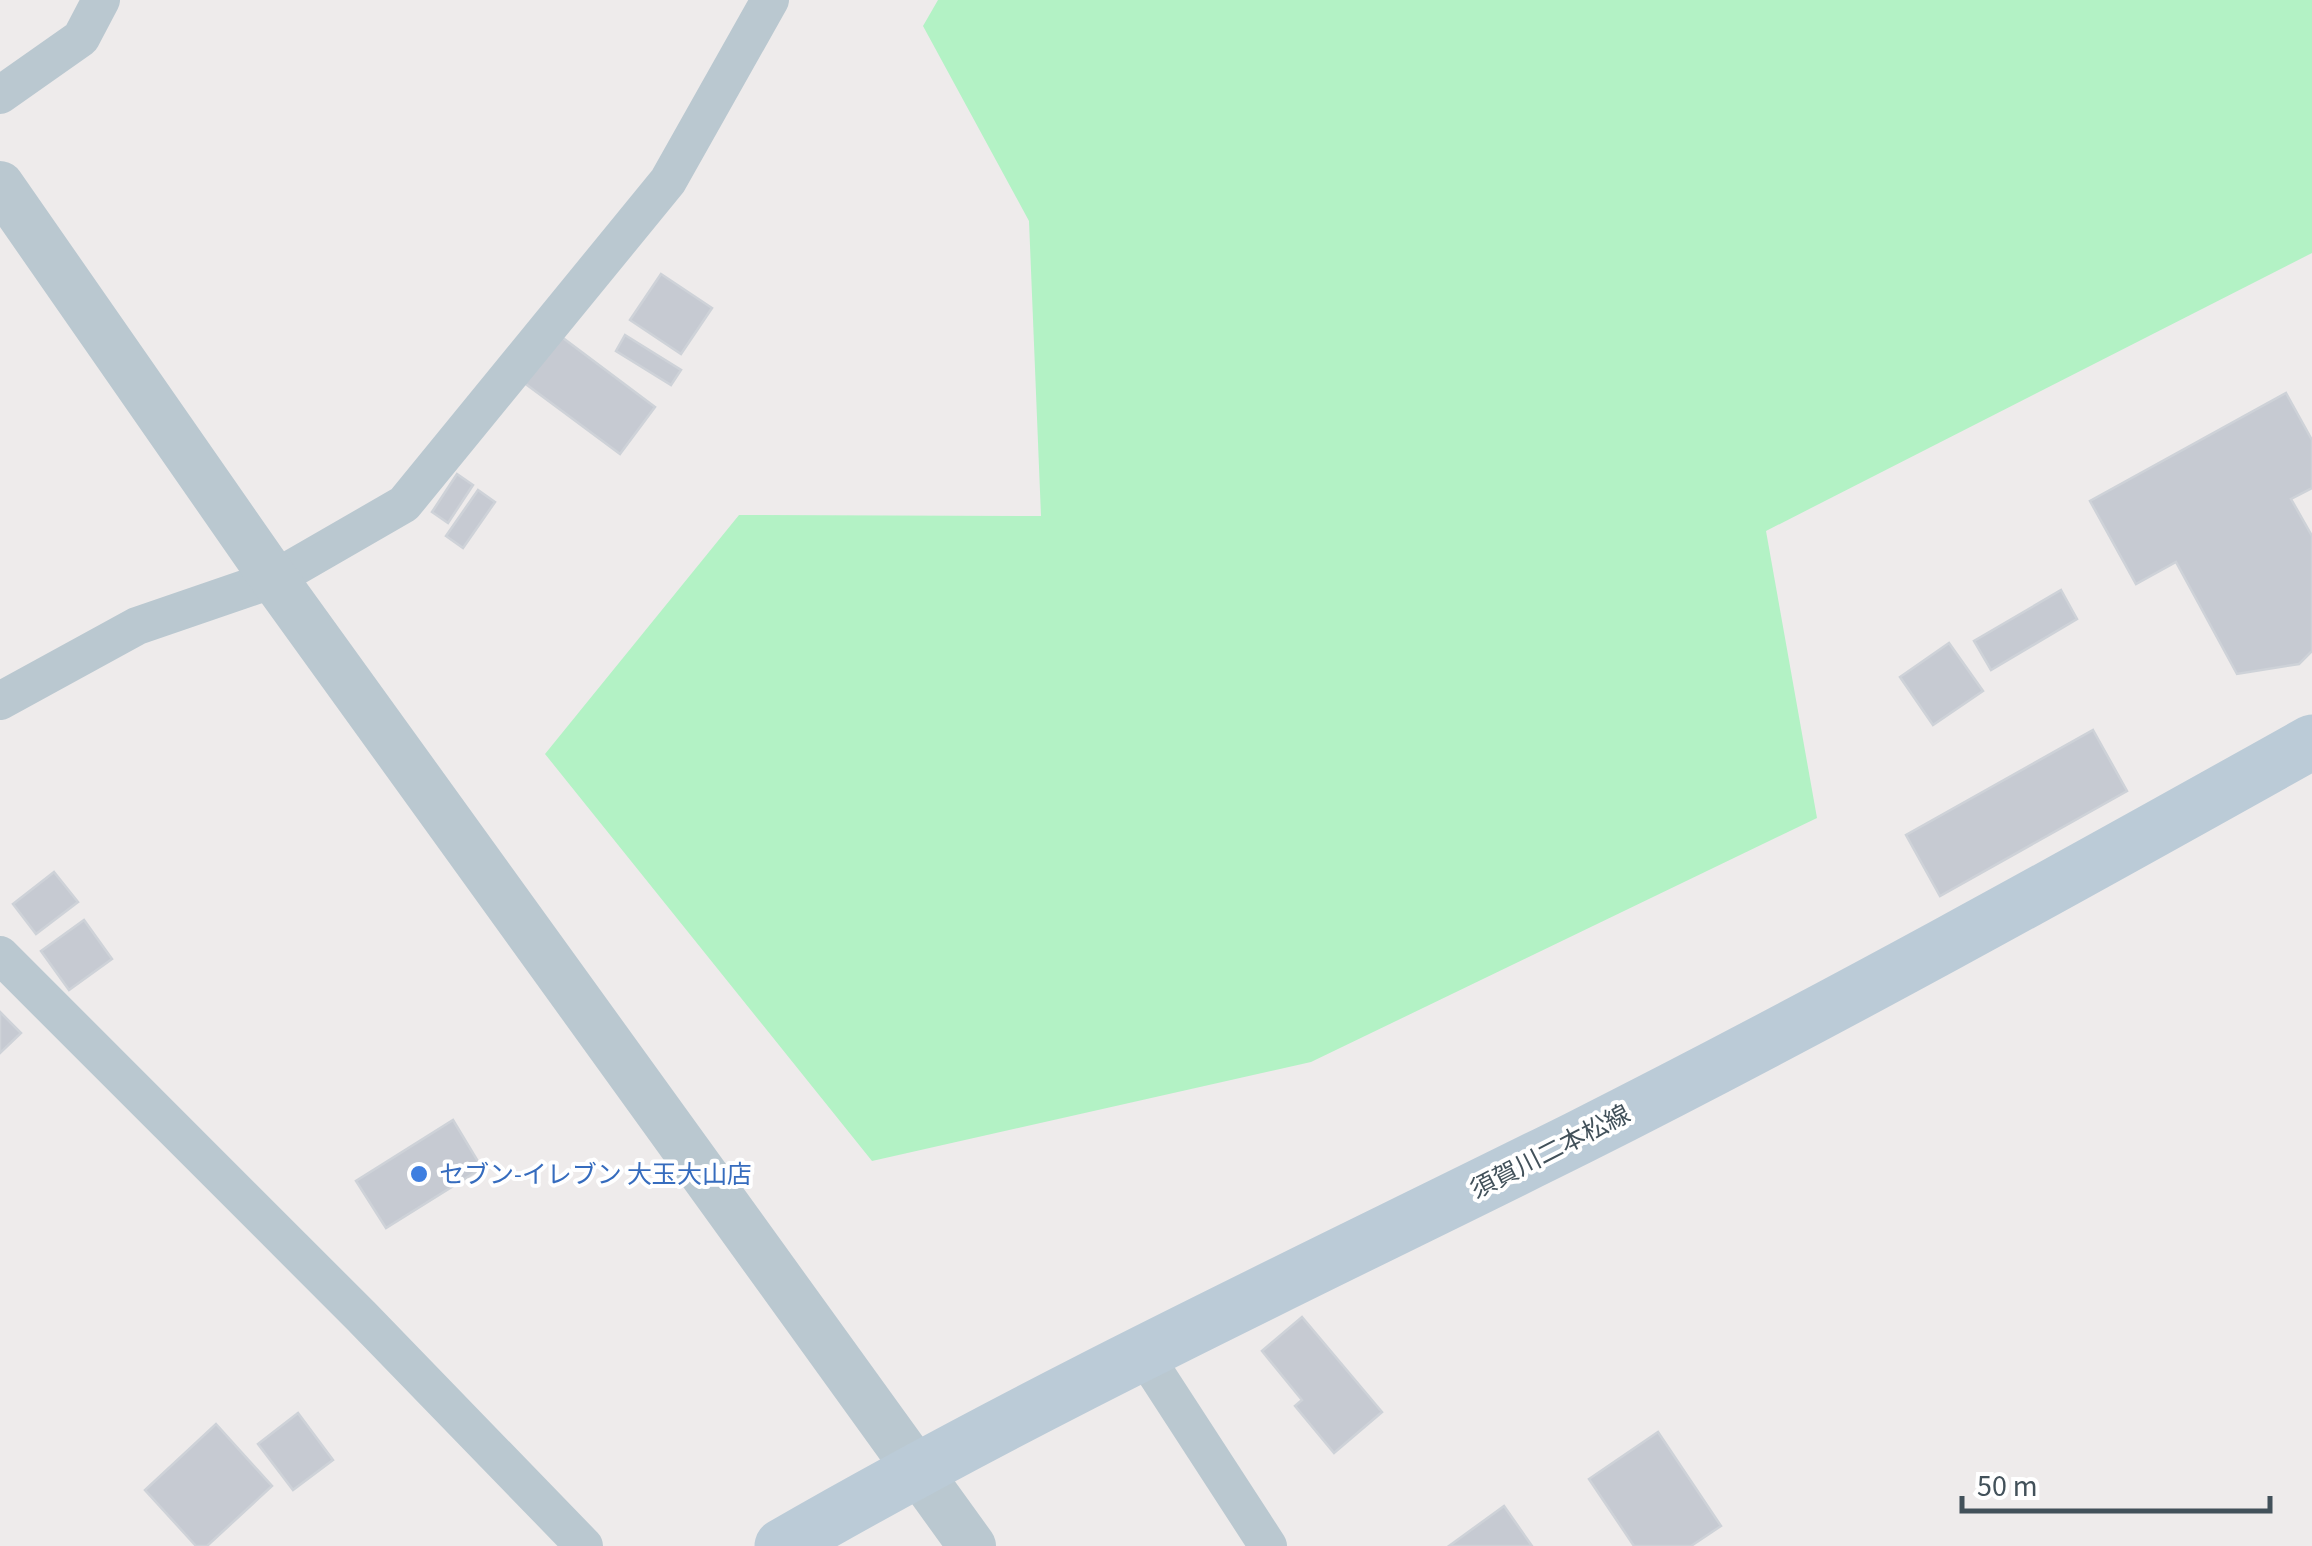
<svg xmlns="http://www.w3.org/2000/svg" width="2312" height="1546" font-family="'Source Sans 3','Noto Sans JP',sans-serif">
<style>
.green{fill:#b3f2c5}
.building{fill:#c6cad2;stroke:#ced2d8;stroke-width:2.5}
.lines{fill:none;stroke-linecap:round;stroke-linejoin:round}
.minor{stroke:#bac8d0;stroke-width:38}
.tertiary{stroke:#bac8d0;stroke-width:48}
.secondary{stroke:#bbcbd7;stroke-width:55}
.shop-dot{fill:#3f7fe0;stroke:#fff;stroke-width:4}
.labels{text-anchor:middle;stroke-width:8;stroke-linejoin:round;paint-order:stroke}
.street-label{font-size:25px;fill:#42515a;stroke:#fff}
.shop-label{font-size:25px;fill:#366cbe;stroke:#fff;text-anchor:start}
</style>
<rect width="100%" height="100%" fill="#eeebeb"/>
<path class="green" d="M938,0H2312V253L1766,531L1817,818L1311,1062L872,1161L545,754L739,515L1041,516L1029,221L923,26Z"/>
<path class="building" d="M661,274L712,308L681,354L630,320Z
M559,335L655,407L620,454L523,382Z
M625,335L681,370L671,385L616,351Z
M2286,393L2312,440V488L2291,499L2312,536V651L2299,664L2237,674L2176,562L2136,584L2090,501Z
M457,474L473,485L448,523L432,512Z
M478,490L495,502L463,548L446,536Z
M2061,590L2077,619L1991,670L1974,641Z
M1949,643L1983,691L1933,725L1900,677Z
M2093,730L2127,791L1940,896L1906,835Z
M54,872L78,902L36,934L13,904Z
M84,920L112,959L69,990L41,951Z
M0,1012L21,1033L0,1053Z
M453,1120L482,1168L386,1228L356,1181Z
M1302,1317L1382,1412L1334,1453L1295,1406L1302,1400L1262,1351Z
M298,1413L333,1460L293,1490L258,1444Z
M216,1424L272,1486L207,1546H196L145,1490Z
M1658,1432L1721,1526L1691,1546H1634L1589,1479Z
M1504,1506L1532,1546H1449Z"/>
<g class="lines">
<path class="minor" d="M0,95L81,38L101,0
M0,701L137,626L274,579L404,504L668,181L770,0
M0,955L361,1316L584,1546
M1144,1355L1268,1546"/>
<path class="tertiary" d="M0,185L274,579L972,1546"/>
<path class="secondary" d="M782,1546C1040,1397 1311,1271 1578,1138C1826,1013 2069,878 2312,742"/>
</g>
<circle class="shop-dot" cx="419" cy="1174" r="10"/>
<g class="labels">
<g class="street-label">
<text transform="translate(1550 1151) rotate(-27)" y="9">須賀川二本松線</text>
</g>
<g class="shop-label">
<text x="439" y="1183">セブン-イレブン 大玉大山店</text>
</g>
</g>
<path d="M1962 1496v15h308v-15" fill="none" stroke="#42515a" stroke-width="5"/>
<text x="1977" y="1496" font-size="30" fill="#42515a" stroke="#ffffff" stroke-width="8" paint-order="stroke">50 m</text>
</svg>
